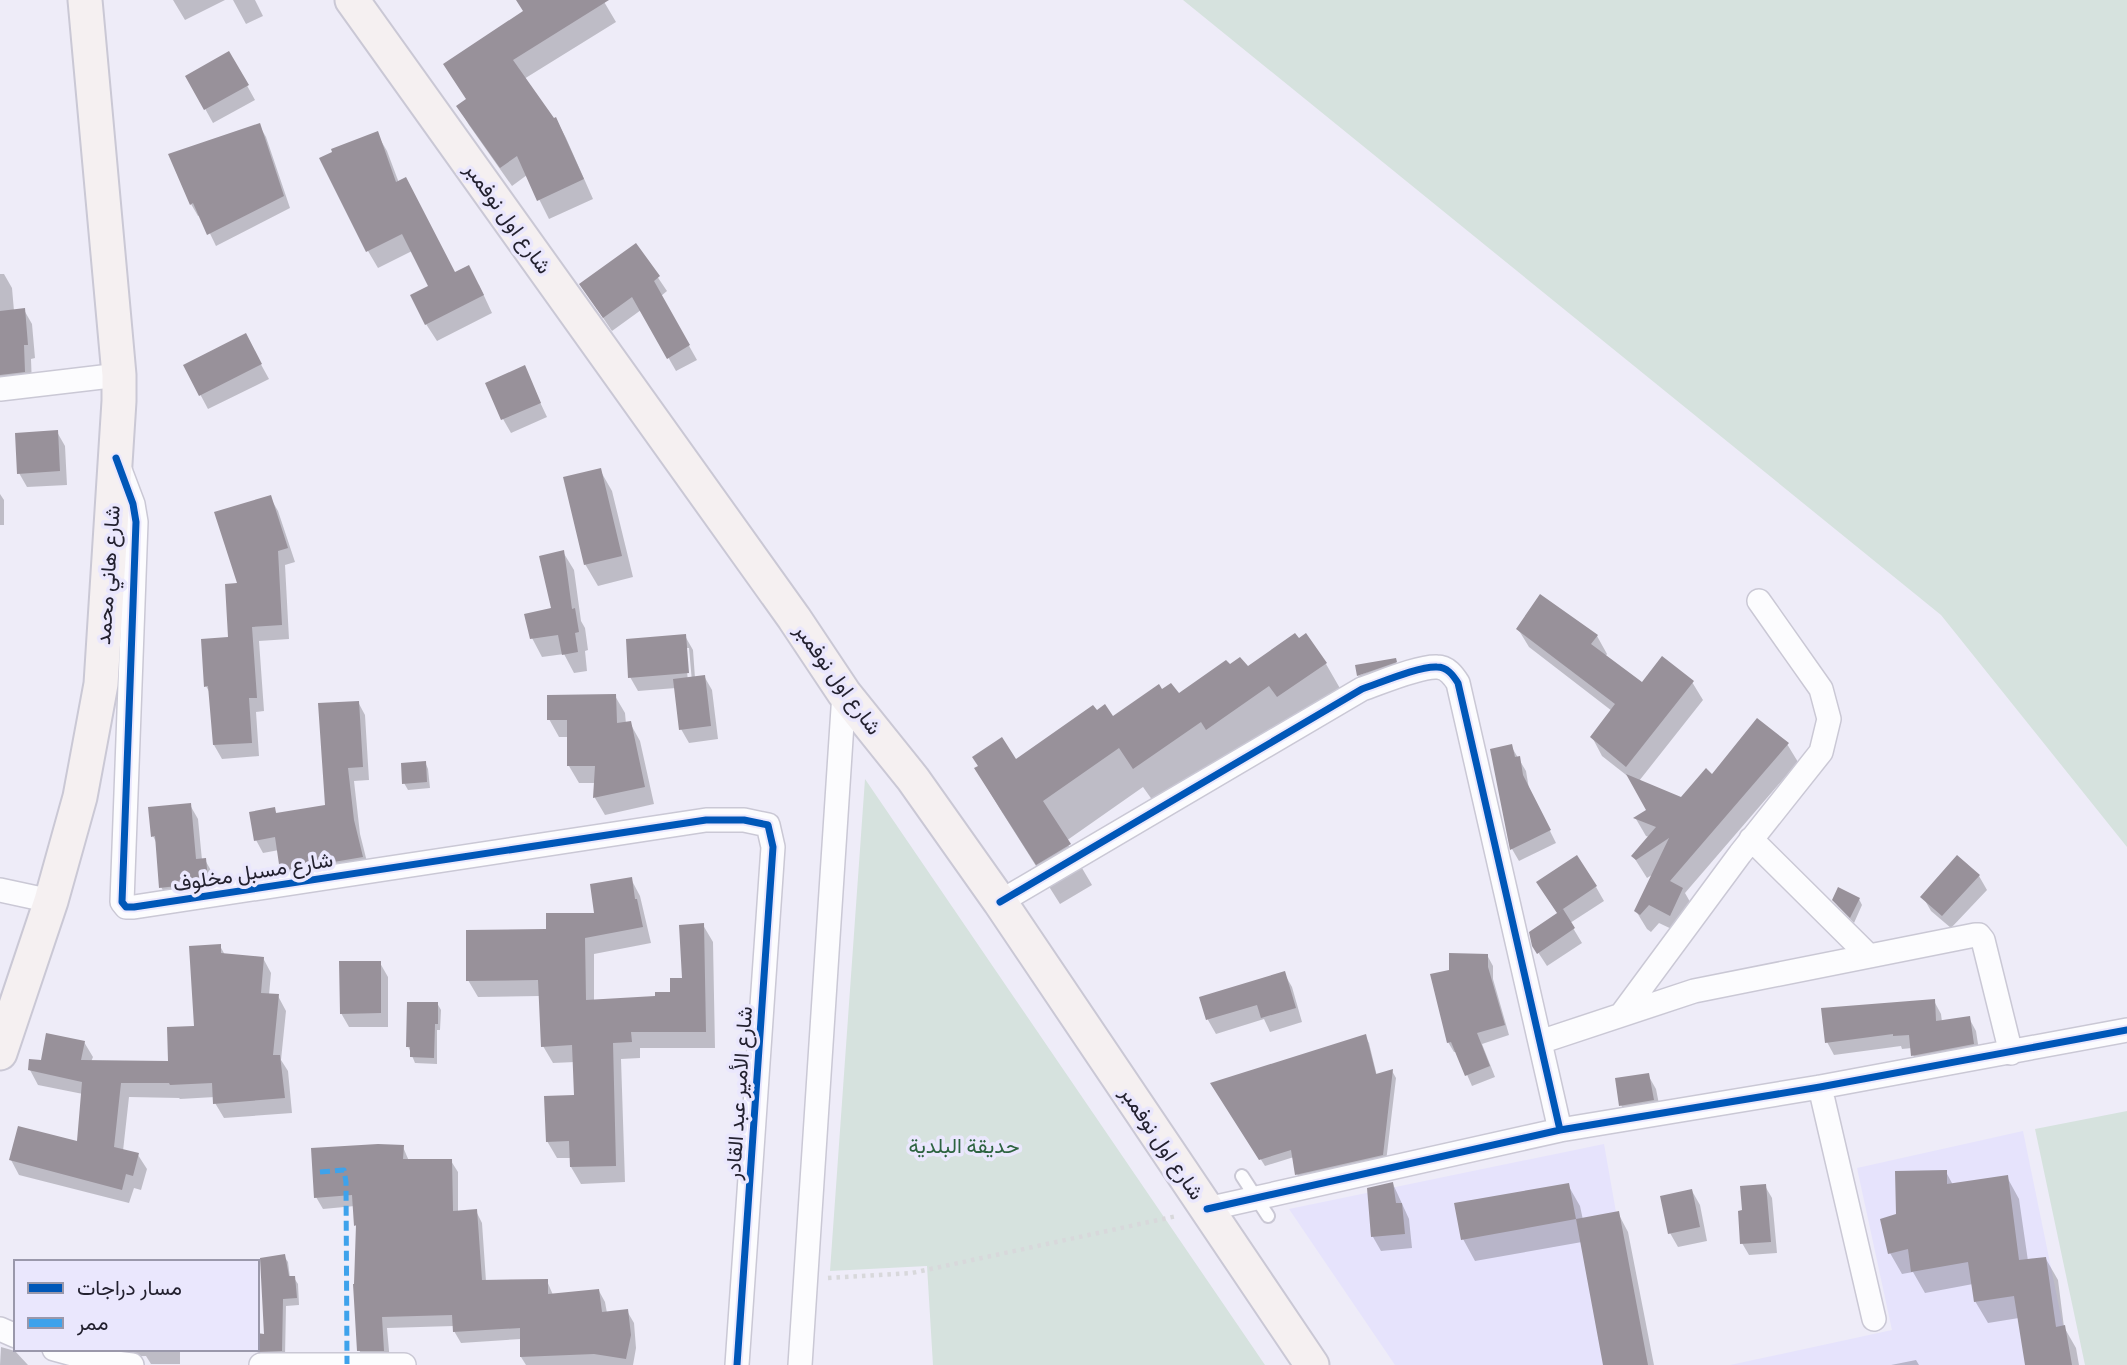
<svg xmlns="http://www.w3.org/2000/svg" width="2127" height="1365" font-family="Signika,Vazirmatn,sans-serif">
<style>
.built{fill:#e6e3fc}
.green{fill:#d6e2de}
.shadow{fill:#0003;fill-rule:evenodd}
.building{fill:#98919a}
.lines{fill:none;stroke-linecap:round;stroke-linejoin:round}
.lane-casing{stroke:#cac8d5;stroke-width:16}
.street-casing{stroke:#cac8d5;stroke-width:26}
.secondary-casing{stroke:#cac8d5;stroke-width:37}
.path{stroke:#d8d8db;stroke-width:4.5;stroke-dasharray:3.5 5;stroke-linecap:butt}
.lane{stroke:#fcfcfe;stroke-width:12}
.street{stroke:#fcfcfe;stroke-width:23}
.secondary{stroke:#f5f0f1;stroke-width:33}
.quiet{stroke:#3ea2eb;stroke-width:5;stroke-dasharray:10 5;stroke-linecap:butt}
.cycleway-casing{stroke:#eae7fd;stroke-width:11}
.cycleway{stroke:#0057b8;stroke-width:7}
.labels{text-anchor:middle;stroke-width:7;stroke-linejoin:round;paint-order:stroke}
.street-label{font-size:21px;fill:#23212f;stroke:#eae7fd}
.park-label{font-size:21px;fill:#2d6340;stroke:#eae7fd}
</style>
<rect width="100%" height="100%" fill="#eeecf8"/>
<path class="built" d="M2023,1131L2071,1365H1730L1892,1330L1857,1168Z
M1604,1144L1643,1365H1395L1289,1209Z"/>
<path class="green" d="M1183,0H2127V847L1941,615Z
M865,779L1265,1365H933L927,1266L830,1271Z
M2127,1111V1365H2085L2035,1129Z"/>
<path class="shadow" d="M173,0H225L185,20Z
M233,0H255L263,16L246,24Z
M517,0H603L616,22L524,79L553,120L556,119L566,138L593,199L549,219L527,175L512,186L469,125L458,106L467,100L525,12Z
M229,53L255,100L213,123L187,76Z
M259,125L266,137L290,208L216,246L201,215L198,216L191,204L170,155Z
M377,134L387,151L399,183L455,274L479,285L492,313L437,341L426,324L431,287L412,251L378,268L368,251Z
M636,245L667,291L661,296L697,360L676,371L641,310L612,331L581,285Z
M0,274H4L12,288L14,311L24,310L32,324L35,358L31,359L32,386L0,392Z
M253,350L269,379L208,409L185,366Z
M524,368L547,417L511,433L503,419Z
M57,432L65,446L67,485L27,487L19,473Z
M600,470L612,491L633,577L598,586L585,564Z
M0,494L4,500V525H0Z
M270,497L278,511L295,562L285,565L289,639L259,641L264,711L256,712L259,756L222,759L214,745L211,695L206,686L230,639L239,585Z
M563,552L574,570L581,621L585,628L588,650L585,651L587,671L574,673L564,654L542,657L532,638L553,609Z
M1540,597L1597,636L1607,654L1605,657L1642,684L1692,682L1703,700L1639,781L1682,799L1713,777L1787,744L1798,762L1685,893L1693,907L1680,933L1659,923L1651,932L1647,929L1636,911L1655,873L1647,878L1633,856L1649,837L1646,836L1636,819L1648,810L1630,778L1602,756L1592,737L1612,711L1529,647L1518,629Z
M685,636L693,650L695,678L704,676L712,690L718,739L689,743L681,729L676,688L638,691L630,677ZM685,648H689L692,682H688Z
M1395,660L1403,674L1366,689L1358,676Z
M1326,664L1349,704L1158,808L1143,787L1066,841L1092,885L1060,904L1000,809L976,769L1015,761L1096,713L1113,718L1162,691L1178,696L1230,667L1247,668Z
M615,696L625,713L626,724L630,723L640,741L654,804L605,815L595,798V783H579L569,766V737H559L549,719Z
M358,702L365,715L369,780L354,781L360,834L369,870L289,883L282,870L279,850L263,853L256,840L274,809L277,814L327,806Z
M1511,746L1526,771L1529,789L1556,843L1519,861L1512,849L1492,750Z
M425,762L428,769L430,788L408,790L404,783Z
M190,805L198,819L202,860H205L213,874L215,893L169,901L161,887L157,844L153,836Z
M1957,857L1979,876L1987,890L1951,928L1931,911L1923,897Z
M631,879L640,896L651,943L594,954V1001L657,998L671,994L684,980L703,925L713,942L715,1048H640V1058L621,1059L625,1182L581,1184L571,1167V1158H557L547,1141L576,1096L575,1062L553,1063L543,1046L540,996L478,997L468,980L548,931L596,914Z
M1596,887L1604,901L1570,923L1582,943L1547,966L1534,946L1559,915L1546,896Z
M1859,899L1862,905L1854,923L1838,906L1834,900Z
M220,946L225,955L263,958L271,973L269,995L278,996L286,1011L281,1060L288,1071L292,1113L224,1118L215,1103V1097L180,1099L179,1098L129,1097L123,1151L138,1155L147,1169L141,1190L134,1188L129,1203L19,1175L11,1160L79,1144L83,1094L38,1085L30,1070L42,1061L84,1042L93,1057L91,1062L170,1063L196,1027Z
M1487,955L1493,966V979L1509,1035L1482,1044L1495,1077L1472,1086L1457,1052H1454L1448,1042L1450,972Z
M380,963L388,977V1027H349L341,1013Z
M1284,973L1292,987L1302,1022L1270,1032L1264,1019L1216,1034L1208,1020L1201,998Z
M1934,1001L1941,1014L1942,1022L1969,1018L1976,1031L1980,1057L1920,1068L1913,1055L1912,1048L1902,1049L1901,1046L1834,1055L1827,1042Z
M437,1003L441,1010L440,1030H437V1064L415,1063L408,1046Z
M1365,1036L1369,1043L1377,1076L1392,1071L1396,1078L1386,1162L1301,1181L1297,1174L1294,1157L1265,1166L1213,1084Z
M1648,1075L1656,1089L1661,1114L1629,1119L1621,1105Z
M403,1147L409,1161H451L458,1172V1212L476,1211L482,1223L486,1281H547L553,1295L599,1291L605,1302L607,1313L627,1311L634,1323L636,1348L633,1365H526L521,1357V1339L461,1343L454,1331V1326L387,1328L390,1362H366L359,1350L358,1229L355,1225V1206L323,1209L316,1197Z
M1946,1172L1953,1185L2007,1177L2019,1199L2028,1261L2046,1259L2058,1280L2064,1327L2076,1348L2079,1365H2027L2019,1318L1988,1323L1975,1301L1973,1284L1925,1293L1913,1272L1902,1274L1890,1253L1898,1216Z
M1393,1184L1409,1219L1412,1248L1381,1251L1373,1237L1369,1189Z
M1568,1185L1580,1206L1583,1220L1618,1213L1628,1232L1654,1365H1605L1582,1242L1475,1261L1463,1239Z
M1765,1186L1772,1198L1777,1253L1749,1255L1742,1243Z
M1692,1191L1700,1205L1707,1241L1678,1247L1670,1233Z
M284,1256L288,1262L290,1278H294L298,1284L299,1305L286,1306L285,1357L262,1358L258,1352L266,1335Z
M1,1347L15,1351L28,1365H0Z
M111,1349H180V1364H151L146,1356L116,1357Z
M1916,1360L1919,1365H1891Z"/>
<path class="building" d="M516,0H609L513,60L554,118L556,117L584,179L537,201L517,156L500,168L456,106L466,99L443,64L523,11Z
M229,51L249,85L204,110L185,76Z
M260,123L284,196L207,235L193,203L190,205L168,154Z
M378,131L396,182L406,177L455,272L469,265L484,295L425,325L410,295L428,286L402,234L366,252L319,158L332,152L331,149Z
M636,243L660,276L654,281L690,345L667,359L632,297L603,318L579,284Z
M25,308L28,345H24L25,372L0,375V311Z
M246,333L262,364L199,396L183,365Z
M525,365L541,403L501,420L485,383Z
M58,430L60,471L17,474L15,433Z
M601,468L622,556L584,565L563,477Z
M271,495L288,548L278,551L282,625L252,627L257,698H249L252,743L213,745L208,686L204,687L201,639L228,637L225,584L237,583L214,512Z
M564,550L572,609L575,608L579,632L575,633L578,652L562,655L558,635L530,639L524,614L551,608L539,556Z
M1540,594L1598,635L1591,644L1642,682L1662,656L1694,681L1626,767L1590,737L1615,704L1516,629Z
M1295,633L1299,638L1306,633L1327,663L1277,697L1269,686L1206,730L1201,722L1133,769L1119,748L1043,801L1071,844L1036,865L974,768L978,766L972,757L1002,737L1016,759L1093,705L1097,710L1105,704L1113,716L1159,684L1162,689L1171,683L1179,693L1226,660L1230,664L1240,657L1248,666Z
M686,634L689,673L628,678L626,639Z
M1396,658L1397,662L1357,676L1355,665Z
M705,675L711,726L679,730L673,679Z
M616,694L617,723L631,721L645,787L593,798L595,766H567V720H547V695Z
M359,701L363,767L348,768L354,820L363,857L280,871L275,837L254,841L249,812L275,807L276,813L325,805L318,703Z
M1757,718L1789,743L1670,881L1683,888L1670,916L1649,905L1640,915L1634,911L1669,838L1636,860L1631,856L1656,827L1633,818L1646,810L1626,774L1681,797L1706,768L1712,774Z
M1512,744L1515,757L1520,756L1523,775L1551,830L1510,850L1490,749Z
M426,761L427,782L402,784L401,763Z
M191,803L196,859L206,858L208,880L186,882V885L159,888L155,836L151,837L148,807Z
M1577,855L1597,886L1557,913L1536,882Z
M1957,855L1980,875L1942,916L1920,897Z
M632,877L635,899H637L643,927L585,938L586,1000L655,996V992H670V978H682L679,925L704,923L706,1032H631L632,1042L613,1043L616,1166L570,1167L569,1141L546,1142L544,1096L574,1095L572,1045L541,1047L538,980L466,981V930L546,929V913H594L590,884Z
M1838,887L1860,898L1850,918L1832,900Z
M1563,909L1575,928L1537,954L1532,946L1529,932Z
M221,944V953L264,957L261,993L279,994L273,1055H280L285,1098L213,1104L212,1083L170,1085L169,1083H121L114,1147L139,1153L133,1176L126,1174L122,1190L9,1160L18,1126L77,1141L82,1082L28,1070L29,1059L41,1060L46,1033L85,1041L81,1060L168,1061L167,1027L194,1026L189,946Z
M1449,953L1488,954V967L1505,1025L1477,1033L1490,1066L1465,1076L1451,1042L1447,1043L1430,974L1449,970Z
M339,961H381V1013L340,1014Z
M1285,971L1296,1008L1261,1018L1257,1005L1206,1020L1199,997Z
M1935,999L1936,1021L1970,1016L1974,1044L1911,1056L1909,1035L1893,1036V1034L1825,1043L1821,1008Z
M407,1002H438V1024H435L434,1058L410,1057V1047H406Z
M1366,1034L1376,1074L1393,1069L1383,1155L1295,1175L1291,1150L1259,1160L1210,1083Z
M1649,1073L1654,1100L1619,1106L1615,1078Z
M378,1144L404,1145L403,1159H452L453,1211L477,1209L482,1280L548,1279V1294L599,1289L602,1312L628,1309L631,1335L626,1359L594,1354L520,1357V1328L453,1332L452,1315L382,1317L384,1351H357L353,1284H354L356,1225L354,1226L352,1195L314,1198L311,1148Z
M1947,1170V1184L2008,1175L2019,1260L2046,1257L2056,1327L2065,1325L2072,1365H2025L2014,1296L1974,1302L1968,1262L1911,1272L1908,1249L1888,1254L1880,1219L1896,1214L1895,1171Z
M1393,1182L1396,1203H1402L1405,1234L1371,1237L1367,1188Z
M1569,1183L1576,1219L1461,1240L1454,1203Z
M1766,1184L1771,1242L1740,1244L1738,1211L1742,1210L1740,1186Z
M1692,1189L1700,1227L1668,1234L1660,1196Z
M1619,1211L1648,1365H1603L1576,1219Z
M285,1254L289,1276H295L297,1298L283,1299L282,1351L256,1352L257,1333L264,1334L260,1258Z"/>
<g class="lines">
<g class="lane-casing">
<path id="lane" d="M1242,1176L1268,1216"/>
</g>
<g class="street-casing">
<path id="street" d="M0,389L119,375
M119,467L133,504L136,522L122,902L126,907H134L706,820H744L768,825L773,847L737,1365
M1751,839L1869,956
M0,890L51,901
M1000,902L1362,689C1380,683 1419,666 1437,667C1447,667 1453,675 1458,683L1560,1130
M1621,1015L1740,854L1821,752L1829,719L1821,689L1759,601
M1540,1042L1694,991L1975,935H1979L1983,940L2011,1053
M1820,1087L1874,1319
M1207,1209L1560,1130L1820,1087L2127,1030
M0,1329L16,1336
M54,1349L99,1361L132,1365
M261,1365H404
M800,1365L844,693"/>
</g>
<g class="secondary-casing">
<path id="secondary" d="M352,0L794,618L844,693L913,779L1000,902L1312,1365
M0,1053L51,901L80,797L101,684L119,401V375L85,0"/>
</g>
<path class="path" d="M828,1278L912,1273L1177,1216"/>
<use href="#lane" class="lane"/>
<use href="#street" class="street"/>
<use href="#secondary" class="secondary"/>
<path class="quiet" d="M320,1172L344,1170L346,1182L347,1364"/>
<g class="cycleway-casing">
<path id="cycleway" d="M116,458L133,504L136,522L122,902L126,907H134L706,820H744L768,825L773,847L737,1365
M1000,902L1362,689C1380,683 1419,666 1437,667C1447,667 1453,675 1458,683L1560,1130
M1207,1209L1560,1130L1820,1087L2127,1030"/>
</g>
<use href="#cycleway" class="cycleway"/>
</g>
<g class="labels">
<g class="street-label">
<text transform="translate(508 218) rotate(54)" y="7">شارع اول نوفمبر</text>
<text transform="translate(108 575) rotate(-86)" y="7">شارع هاني محمد</text>
<text transform="translate(838 679) rotate(54)" y="7">شارع اول نوفمبر</text>
<text transform="translate(253 872) rotate(-9)" y="7">شارع مسبل مخلوف</text>
<text transform="translate(739 1093) rotate(-86)" y="7">شارع الأمير عبد القادر</text>
<text transform="translate(1162 1143) rotate(56)" y="7">شارع اول نوفمبر</text>
</g>
<g class="park-label">
<text x="964" y="1153">حديقة البلدية</text>
</g>
</g>
<rect x="14" y="1260" width="245" height="91" fill="#eae7fd" stroke="#9a98ab" stroke-width="2"/>
<rect x="28" y="1283" width="35" height="10" fill="#0057b8" stroke="#9a98ab" stroke-width="2"/>
<text x="77" y="1295" font-size="21" fill="#23212f">مسار دراجات</text>
<rect x="28" y="1318" width="35" height="10" fill="#3ea2eb" stroke="#9a98ab" stroke-width="2"/>
<text x="77" y="1330" font-size="21" fill="#23212f">ممر</text>
</svg>
